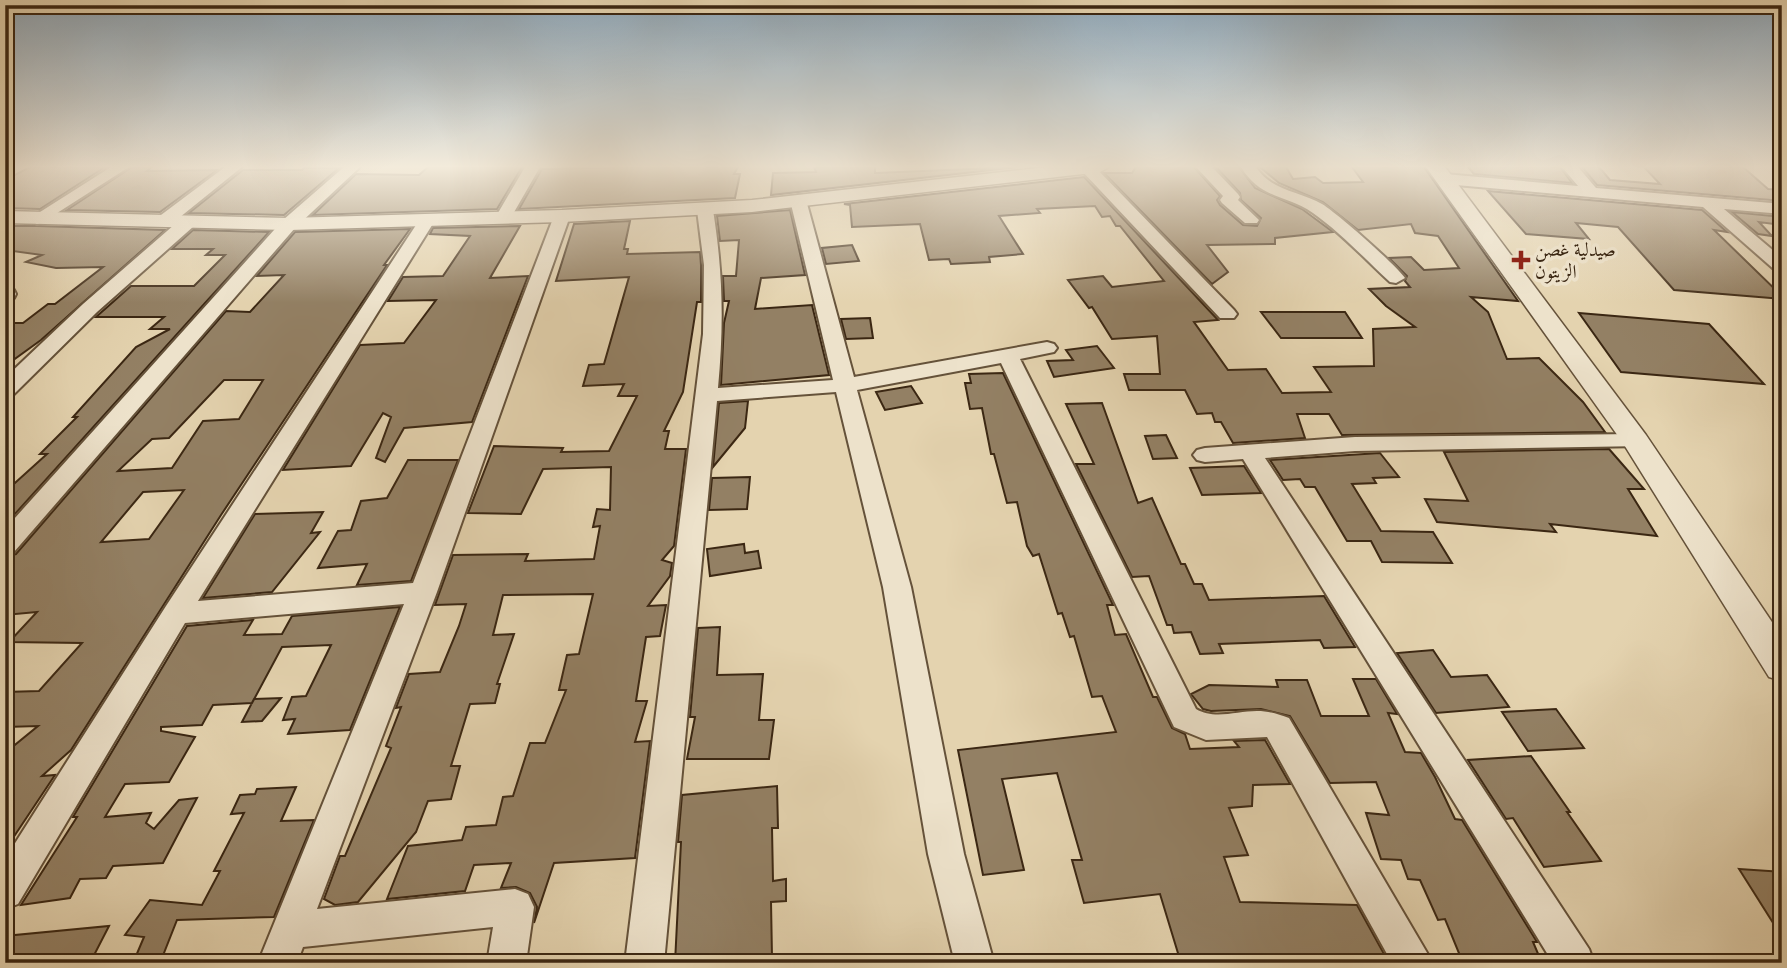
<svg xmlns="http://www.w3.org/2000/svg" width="1787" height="968" font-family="'Gentium Book Plus',Amiri,serif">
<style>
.building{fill:#938064;stroke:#3b2713;stroke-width:2;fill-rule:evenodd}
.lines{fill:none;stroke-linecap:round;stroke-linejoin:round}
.minor-casing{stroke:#65523a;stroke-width:4}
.tertiary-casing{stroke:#65523a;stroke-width:3}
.minor{fill:#ede2cb;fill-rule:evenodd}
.tertiary{fill:#ede2cb;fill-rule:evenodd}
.poi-dot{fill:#8f2418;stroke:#ede2cb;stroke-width:2.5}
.labels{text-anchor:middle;stroke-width:7;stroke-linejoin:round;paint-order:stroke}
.far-poi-label{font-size:19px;fill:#3b2713;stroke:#ede2cb;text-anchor:start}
</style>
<rect width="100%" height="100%" fill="#e4d3af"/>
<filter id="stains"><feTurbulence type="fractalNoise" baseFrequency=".00286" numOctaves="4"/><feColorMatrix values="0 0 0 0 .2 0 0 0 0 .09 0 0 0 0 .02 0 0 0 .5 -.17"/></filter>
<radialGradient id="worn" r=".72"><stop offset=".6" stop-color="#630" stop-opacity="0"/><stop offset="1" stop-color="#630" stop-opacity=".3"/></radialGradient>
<path class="building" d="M30,167H105L40,209L5,208V180Z
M132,167H152L147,171L217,170L160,212L67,210Z
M428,167H522L497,209L313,215L356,174L419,175Z
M625,167H738L734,174H740L735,198L519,209L542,169Z
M814,167H875V173L1019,167L771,195L773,173L816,172Z
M1136,167H1194L1220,196L1217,200L1220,205L1243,225L1257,226L1261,218L1241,200L1240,193L1216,167H1239L1255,188L1302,209L1333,232L1275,238V244L1207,245L1228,272L1212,284L1104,173H1132Z
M1260,167H1286L1293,179L1315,177L1323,183L1363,182L1352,167H1424L1518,301L1471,297L1488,312L1507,359L1539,358L1583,402L1605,432L1342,435L1329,414H1297L1305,438L1233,443L1221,422H1215L1212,413L1197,414L1185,390H1129L1124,374H1160L1157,336L1112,339L1092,307L1089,308L1068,280L1103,276L1112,287L1164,281L1120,226H1116L1110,216L1102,217L1095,206L1037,209L1040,213L999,216L1023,254L989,257L990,262L951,264L949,259L929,260L920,224L852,227L850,205L844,204L1084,177L1218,320L1194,322L1228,370L1266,369L1282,393L1331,392L1314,367L1374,366L1373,329L1415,327L1386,306L1369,289L1410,287L1405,281L1407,276L1389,258L1411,257L1424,270L1459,268L1438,236L1415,233L1411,224L1358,230L1323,202L1279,183Z
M1468,167H1560L1572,183L1474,174Z
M1582,167H1599L1610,180L1660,184L1644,167H1743L1768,189L1782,190V201L1597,185Z
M304,168H339L284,215L189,213L243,170H302Z
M1488,191L1702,210L1727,232L1714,230L1782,296V299L1674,290L1618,227L1576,223L1589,239L1526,234Z
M790,210L805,275L761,278L755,309L812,305L829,375L721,385L724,323L729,301H724L723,276H736L739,240L720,241L717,216Z
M1732,212L1782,217V225L1759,222L1772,236L1758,234Z
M630,221L624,249H628L627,254L700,252L701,265V302H697L683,392L664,431H669L665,449H686L674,546L662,560L672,563L670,576L648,606L666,605L660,636L646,637L636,701H647L635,742L650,741L635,858L554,863L534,923L537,907L530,893L516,887L501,888L511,863L474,865L465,891L387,899L408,846L462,840L466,827L496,825L503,797L513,796L530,743H545L566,690H559L567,655L579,654L593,594L503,595L493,635L514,634L497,684H500L495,703L470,704L451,766H460L451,799L428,801L416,832L358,902L335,905L324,899L340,856H345L391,748L386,746L401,707L396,708L409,674L440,672L459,626L466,604L435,605L453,555L528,554L525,561L594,559L600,526L593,527L597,509L610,510L611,467L543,469L521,514L468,513L494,446L563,448L561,452L609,451L637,396H618L624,384L583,386L589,365L604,364L629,277L556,281L574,224Z
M5,226H37L165,230L41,340L5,366V323H23L48,304H55L103,267L56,268L26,262L42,255L5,250Z
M520,226L490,278L528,276L472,422L404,428L385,462L376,458L391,417L383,413L351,466L283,470L360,345L404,343L436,300L388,301L403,277L443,276L470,236L430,234L433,228Z
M410,229L384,265H387L221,515L71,750L42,776L55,775L5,850V753L38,726L5,727V692L39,691L82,643L9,642L37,612L5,615V557L16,554L226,311L250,312L284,275L257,276L295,232ZM224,380H263L239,419L203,421L172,468L118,471L152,439L169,438ZM184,490L149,539L101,542L143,492Z
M193,230L269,232L5,525V492L47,454H40L77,417H73L136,347L170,329H150L164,317H96L131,286H194L225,255H206L213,249H172Z
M852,245L859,261L826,264L822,248Z
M1261,312H1345L1362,338H1281Z
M1579,313L1709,324L1764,384L1621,372Z
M870,318L873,338L846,339L841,319Z
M1097,346L1114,368L1054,377L1047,361L1073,360L1066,350Z
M1003,373L1113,605H1107L1115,635L1126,634L1153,697H1157L1172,728L1185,734L1190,749L1239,747L1234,741L1265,740L1290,784L1253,785L1252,806L1229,808L1248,855L1224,857L1240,902L1357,905L1389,963L1262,960V963H1181L1160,894L1084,903L1072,860H1082L1057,773L1002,779L1024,870L983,875L958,750L1116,732L1102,696L1092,697L1074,636L1070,637L1062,613L1058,614L1039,554L1033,556L1027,546L1017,502L1007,503L994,454H991L982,408L970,409L965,383H971L969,374Z
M911,386L922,403L885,410L876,392Z
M748,401L745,428L713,467L719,403Z
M1102,403L1138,503L1152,498L1181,564H1185L1194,584H1202L1209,600L1324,596L1355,647L1324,648L1320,640L1219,644L1223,653L1200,654L1191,632L1174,633L1172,625H1167L1149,576L1132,577L1076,464H1094L1066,404Z
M1166,435L1177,458L1153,459L1145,436Z
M1609,449L1644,489H1628L1657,536L1550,524L1556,532L1437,522L1425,499L1468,501L1444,452Z
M1380,453L1399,477L1373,478L1376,483L1352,484L1381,531L1433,532L1452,563L1382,562L1371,541H1347L1315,487H1305L1300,479L1283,480L1270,460Z
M408,460H458L411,581L357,585L367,564L318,568L338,531L351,530L361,501L387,498Z
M1244,466L1261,493L1202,495L1190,468Z
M750,477L747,509L709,510L712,478Z
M323,512L311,533L320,532L272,592L203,598L255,514Z
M744,544L745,553L758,551L761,568L710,576L707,549Z
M400,607L350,730L288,734L295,719L283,720L292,697L306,696L331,645L282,647L252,703L213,705L202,725L161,727V731L195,737L169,782L125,784L105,817L151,813L146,823L154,829L179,800L197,798L163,863L113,866L106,878L80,879L70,898L21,905L77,817H73L187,626L253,620L244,635L282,634L292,616Z
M720,627L717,675L763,674L759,720H774L769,759H687L695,717H690L698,628Z
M1433,650L1451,677L1487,675L1509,707L1436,713L1397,653Z
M1353,679H1376L1397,714L1388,713L1405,752L1421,753L1435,777L1455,819L1462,820L1537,942H1533L1542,963H1463L1445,919L1438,920L1420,880L1408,879L1401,860L1381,859L1366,813L1389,815L1376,782L1330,783L1290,716L1261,709L1211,711L1203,709L1191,694L1209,685L1278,687L1276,680H1307L1321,716H1369Z
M281,698L262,721L242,722L254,699Z
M1556,709L1584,748L1528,751L1502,712Z
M1531,756L1570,812H1567L1601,861L1544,867L1513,818L1506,819L1468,760Z
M777,786L778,828H772L773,881L786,879V901L771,902L772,957L720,963H675L681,842H678L682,795Z
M296,787L281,821L314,820L274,917L177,920L160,963H133L144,937L125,935L150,900L202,905L220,871H214L244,813L231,814L240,795L255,794L257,789Z
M1739,869L1782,872V937Z
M109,926L90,963H5V936Z"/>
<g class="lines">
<g class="minor-casing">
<path id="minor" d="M111,167H129L43,222L37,224L29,219Z
M225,167H242L169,226H157L155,222L157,218Z
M344,167H360L295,228L14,552L5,555V529L283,220Z
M525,167H540L509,221H497L495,218Z
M1082,167H1095L1234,310L1237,314L1234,318H1220L1083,172Z
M1196,167H1212L1238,194L1240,197L1238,200L1259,220L1257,223H1245L1222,203L1220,200L1223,196Z
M1241,167H1256C1271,191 1300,191 1322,204C1337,213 1395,264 1405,278L1396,283L1390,282C1365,259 1340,232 1313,213C1286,194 1261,200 1241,167Z
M1562,167H1578L1596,188L1782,204V214L1724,209L1782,258V272L1776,271L1703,207L1445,184L1437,179L1445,174L1578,186Z
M798,195L806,200L854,377L1047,342L1054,344L1057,348L1054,352L1020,359L1196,709C1214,720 1237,711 1257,711C1268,711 1278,714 1289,718L1433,963H1392L1267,737L1206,740L1174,727L1001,363L857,390L911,587L964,854L994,963H955L928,854L883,587L836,392L717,401L664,963H625L703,334L704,265L697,210L705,205L713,210C723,273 724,324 718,388L833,380L790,200Z
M562,211L570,216L437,592L317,909L515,889L528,894L534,907L526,963H487L493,927L303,947L297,963H258L404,604L185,623L18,904L5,909V859L166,606L418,222L426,217L434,222L198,601L413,583L554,216Z
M188,217L196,222L194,226L97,312L13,395L5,396V378L83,304L182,218Z
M5,288L14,290L16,294L14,298L5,300Z
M1636,434L1644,436L1648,441L1644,446L1355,451L1265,458L1589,949L1594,963H1553L1243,459L1205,462L1197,460L1193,455L1197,450L1205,448L1355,437Z"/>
</g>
<g class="tertiary-casing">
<path id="tertiary" d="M1047,167H1109L1100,172L752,212L562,222L289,230L5,223V211L289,218L562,210L752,200Z
M1426,167H1445L1646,435L1782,637V681L1769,677L1623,443Z"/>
</g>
<use href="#minor" class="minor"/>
<use href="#tertiary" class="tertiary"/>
</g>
<linearGradient id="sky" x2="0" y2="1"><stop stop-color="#8fa9bc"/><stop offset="0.55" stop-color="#f3ebdb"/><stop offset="1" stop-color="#f3ebdb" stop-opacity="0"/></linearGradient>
<rect width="1787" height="303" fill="url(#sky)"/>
<path class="poi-dot" d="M1517.5 249.5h7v7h7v7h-7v7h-7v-7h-7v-7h7z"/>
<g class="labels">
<g class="far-poi-label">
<text x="1535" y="256">صيدلية غصن<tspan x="1535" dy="22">الزيتون</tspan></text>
</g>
</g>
<rect width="1787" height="968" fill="none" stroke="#e4d3af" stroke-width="28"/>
<rect x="7" y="7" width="1773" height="954" fill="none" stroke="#3b2713" stroke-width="3.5"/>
<rect x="14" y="14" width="1759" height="940" fill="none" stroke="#3b2713" stroke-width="2"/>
<rect width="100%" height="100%" filter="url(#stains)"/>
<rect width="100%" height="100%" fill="url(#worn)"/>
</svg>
